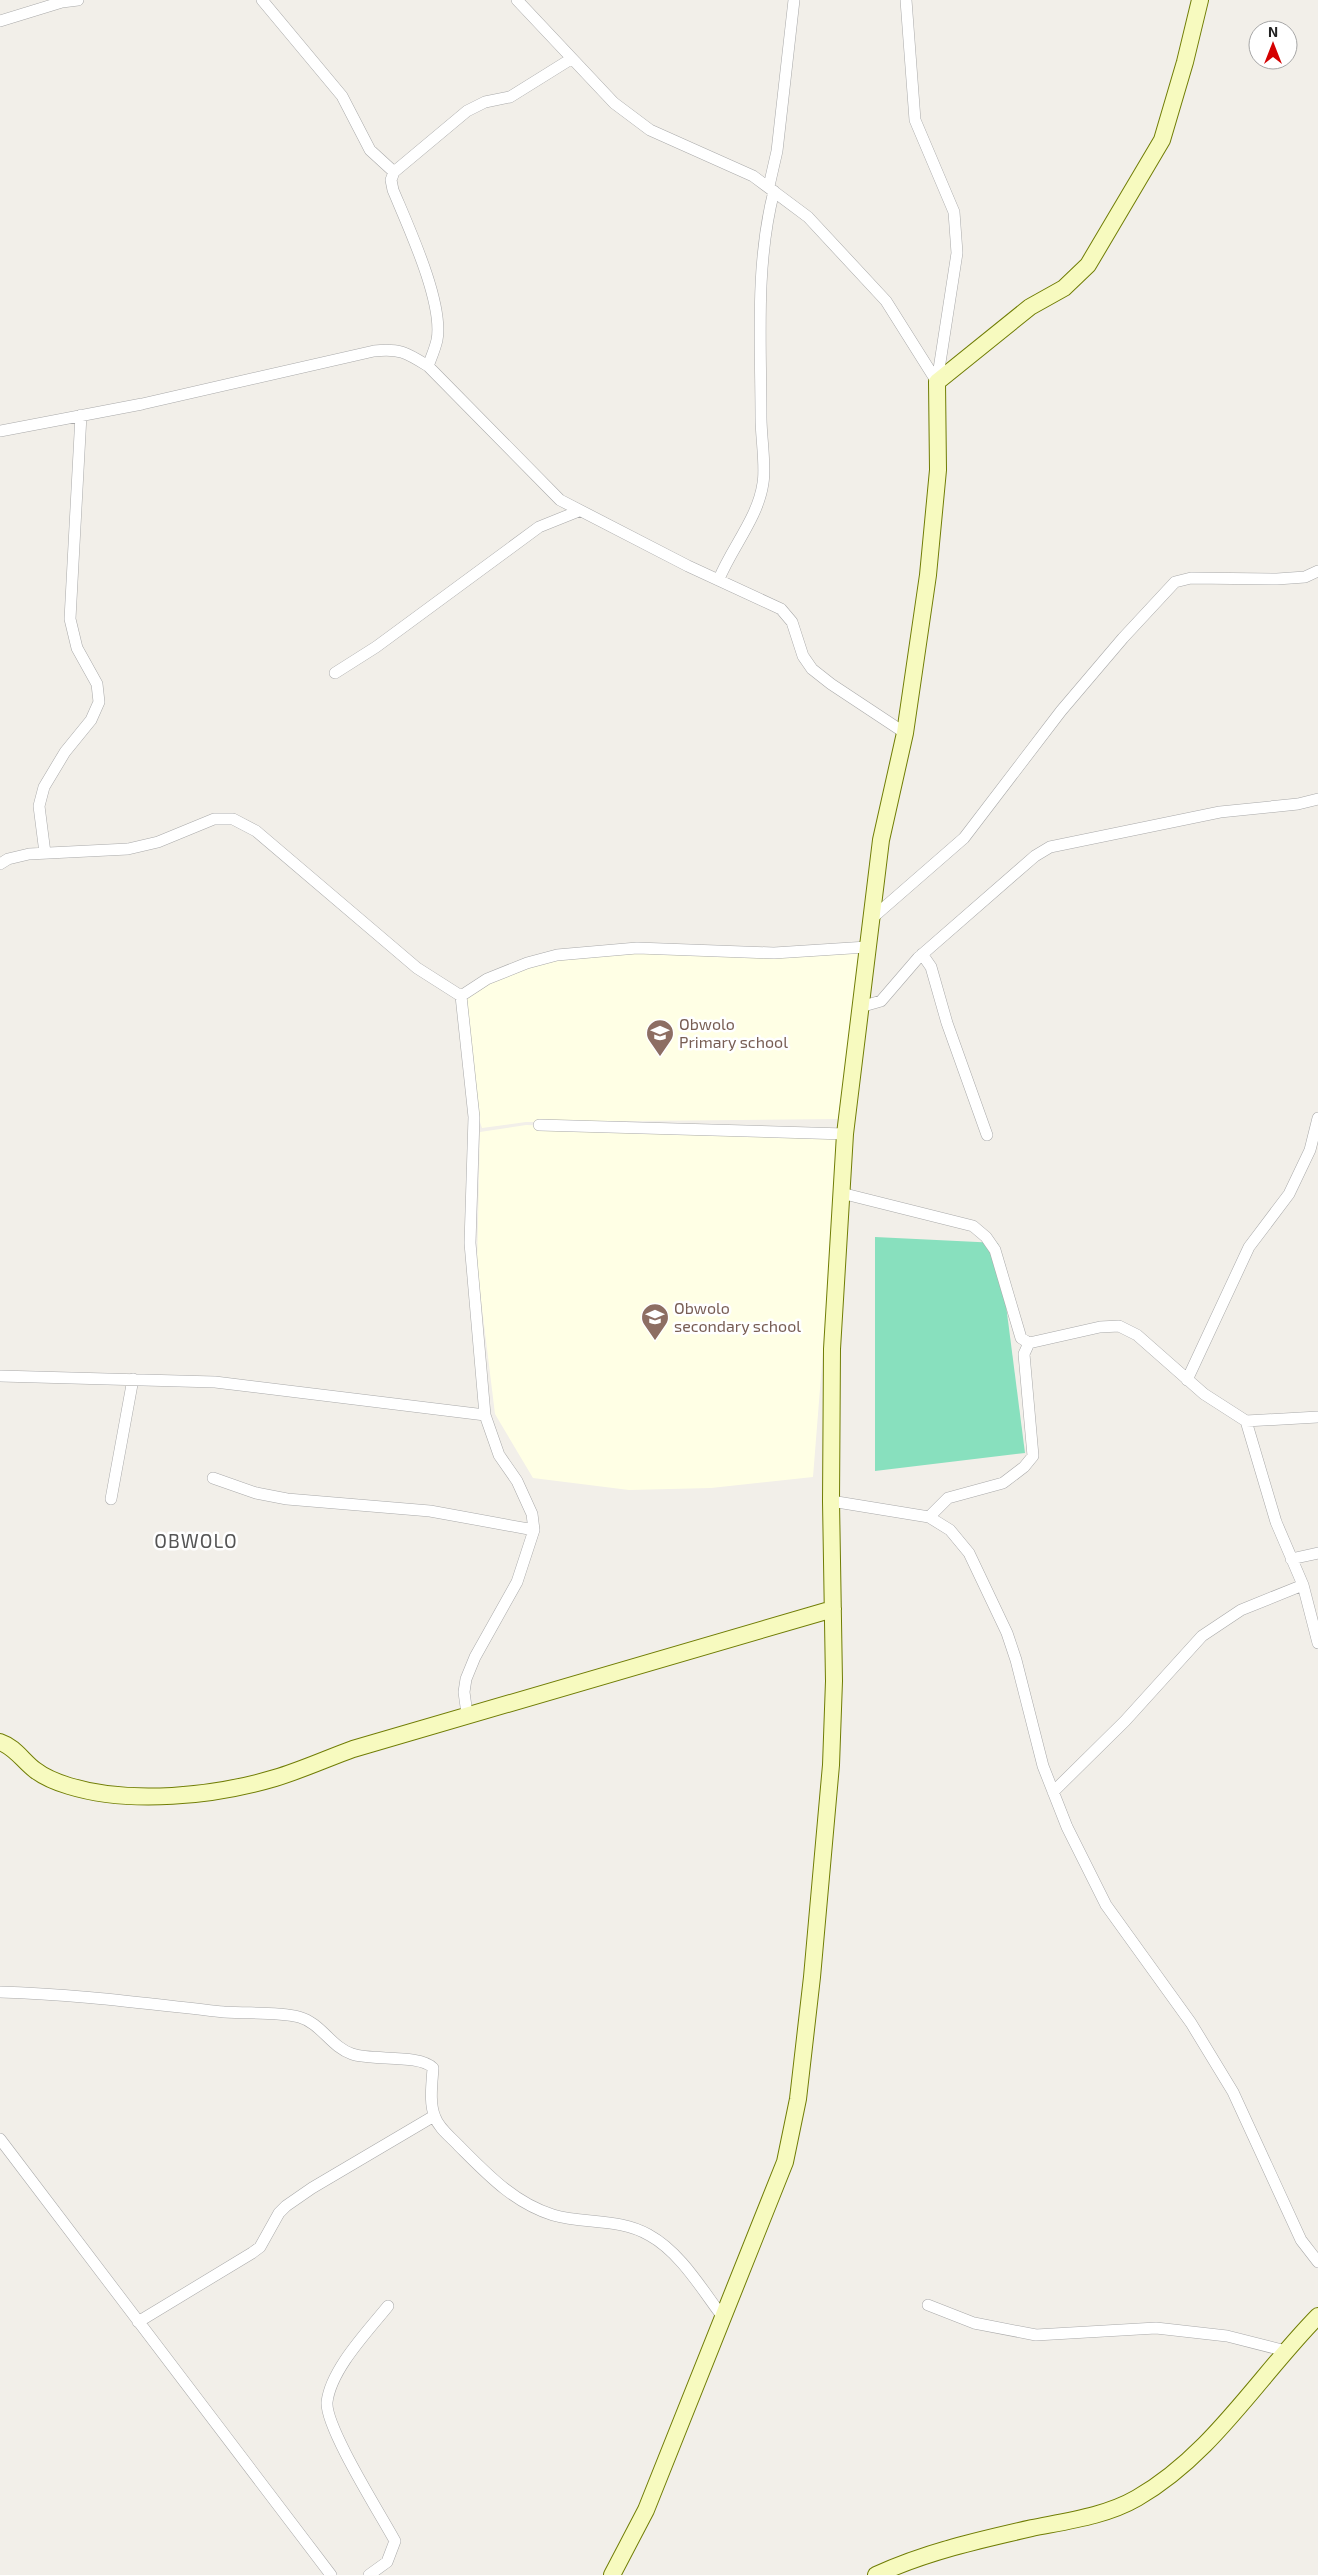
<svg xmlns="http://www.w3.org/2000/svg" width="1318" height="2575" font-family="'Exo 2',sans-serif">
<style>
.education{fill:#ffffe5}
.pitch{fill:#88e0be}
.lines{fill:none;stroke-linecap:round;stroke-linejoin:round}
.street-casing{stroke:#a9a9a9;stroke-width:12}
.secondary-casing{stroke:#707d05;stroke-width:18}
.street{stroke:#fff;stroke-width:11}
.secondary{stroke:#f7fabf;stroke-width:16}
.labels{text-anchor:middle;stroke-width:5;stroke-linejoin:round;paint-order:stroke}
.education-label{font-size:16px;fill:#785e54;stroke:#fff;text-anchor:start}
.quarter-label{font-size:19px;letter-spacing:1px;fill:#555;stroke:#fff}
</style>
<rect width="100%" height="100%" fill="#f2efe9"/>
<path class="education" d="M863,950L839,1119L526,1122L482,1128L478,1116L465,998L484,984L523,967L557,959L637,951Z
M526,1125L840,1137L813,1477L711,1488L629,1490L533,1478L495,1414L477,1267L480,1132Z"/>
<path class="pitch" d="M875,1237L998,1243L1025,1453L875,1471Z"/>
<g class="lines">
<g class="street-casing">
<path id="street" d="M262,0L342,96L370,150L394,172
M517,0L614,103L650,130L753,176L808,217L886,301L937,382
M906,0L915,120L954,212L957,253L937,382
M0,21L62,2L78,0
M769,186L777,151L794,0
M428,366C431,358 435,349 437,340C444,303 408,226 393,190L391,180L394,172L467,111L485,102L510,97L571,59
M0,431L142,404L374,351C400,348 407,353 428,366L560,500L688,566L781,609L792,622L803,656L812,669L831,684L905,733
M719,579C732,547 758,518 763,483C766,466 761,437 761,418C761,342 755,265 774,191
M335,673L376,647L539,527L579,511
M45,853L39,806L44,787L65,752L91,720L99,702L97,684L77,648L70,619L81,415
M0,864L8,859L29,854L128,849L158,842L214,819H233L256,831L417,968L461,996L474,1117L470,1243L485,1415L499,1455L517,1481L532,1514L534,1530L517,1582L475,1657L466,1679L464,1692L467,1714
M871,919L964,838L1061,711L1123,638L1175,582L1191,578L1277,579L1305,577L1318,571
M922,954L931,967L947,1023L987,1135
M461,996L487,979L527,963L557,955L637,948L774,953L867,947
M860,1007L881,1001L918,958L1035,856L1050,847L1220,812L1298,804L1318,799
M539,1125L845,1134
M841,1193L973,1226L986,1237L995,1250L1021,1338L1029,1343L1100,1327L1119,1326L1137,1335L1204,1394L1246,1421L1318,1417
M0,1376L215,1382L485,1415
M1187,1380L1249,1247L1289,1194L1310,1150L1318,1118
M1246,1421L1276,1522L1303,1585L1318,1643
M213,1478L256,1493L287,1499L430,1511L534,1530
M111,1499L133,1379
M831,1501L929,1517L950,1530L969,1553L1007,1633L1016,1660L1043,1766L1067,1827L1106,1905L1191,2023L1233,2092L1301,2240L1318,2262
M929,1517L948,1498L1003,1483L1024,1467L1033,1456L1024,1354L1029,1343
M1291,1559L1318,1553
M1053,1792L1125,1721L1202,1636L1241,1610L1303,1585
M0,1992C75,1994 149,2004 224,2012C249,2014 275,2011 299,2017C321,2023 331,2047 352,2054C372,2061 420,2054 433,2068C432,2084 429,2103 435,2117C439,2129 451,2137 459,2146C487,2174 514,2203 553,2215C584,2224 620,2218 649,2235C680,2252 701,2288 722,2316
M0,2139L331,2575
M928,2305L974,2323L1036,2335L1156,2328L1227,2336L1286,2351
M138,2322L252,2253L260,2247L279,2213L286,2206L312,2188L434,2116
M369,2575L387,2562L395,2541C381,2515 325,2427 327,2402C331,2369 368,2331 388,2306"/>
</g>
<g class="secondary-casing">
<path id="secondary" d="M0,1742C15,1747 23,1761 35,1770C44,1777 59,1783 69,1786C131,1805 214,1796 275,1778C302,1770 328,1758 353,1749L833,1609
M612,2575L646,2510L785,2162L798,2099L812,1977L831,1765L834,1681L831,1501L832,1349L845,1134L881,840L905,733L928,575L938,470L937,382L1030,307L1064,288L1088,265L1162,140L1185,62L1200,0
M876,2575C926,2552 979,2540 1032,2528C1067,2521 1106,2516 1137,2498C1212,2455 1258,2377 1318,2316"/>
</g>
<use href="#street" class="street"/>
<use href="#secondary" class="secondary"/>
</g>
<defs>
<g id="school-pin" transform="scale(1.4375)"><path d="M0 17L-7.5 6A9.5 9.5 0 1 1 7.5 6Z" fill="#8d6e63" stroke="#fff"/><path d="M0-5L7-2L0 1L-7-2ZM-4 1L0 2.5L4 1V4Q0 6-4 4Z" fill="#fff"/></g>
</defs>
<g fill-rule="evenodd">
<use href="#school-pin" x="660" y="1033"/>
<use href="#school-pin" x="655" y="1317"/>
</g>
<g class="labels">
<g class="education-label">
<text x="679" y="1030">Obwolo<tspan x="679" dy="18">Primary school</tspan></text>
<text x="674" y="1314">Obwolo<tspan x="674" dy="18">secondary school</tspan></text>
</g>
<g class="quarter-label">
<text x="196" y="1548">OBWOLO</text>
</g>
</g>
<g transform="translate(1273 45)"><circle r="24" fill="#ffffff" stroke="#a7a7a7"/>
<path d="M0-4L9 19L0 12L-9 19Z" fill="#d40000"/>
<text y="-8" font-size="14" font-weight="bold" text-anchor="middle" fill="#222222">N</text>
</g>
</svg>
